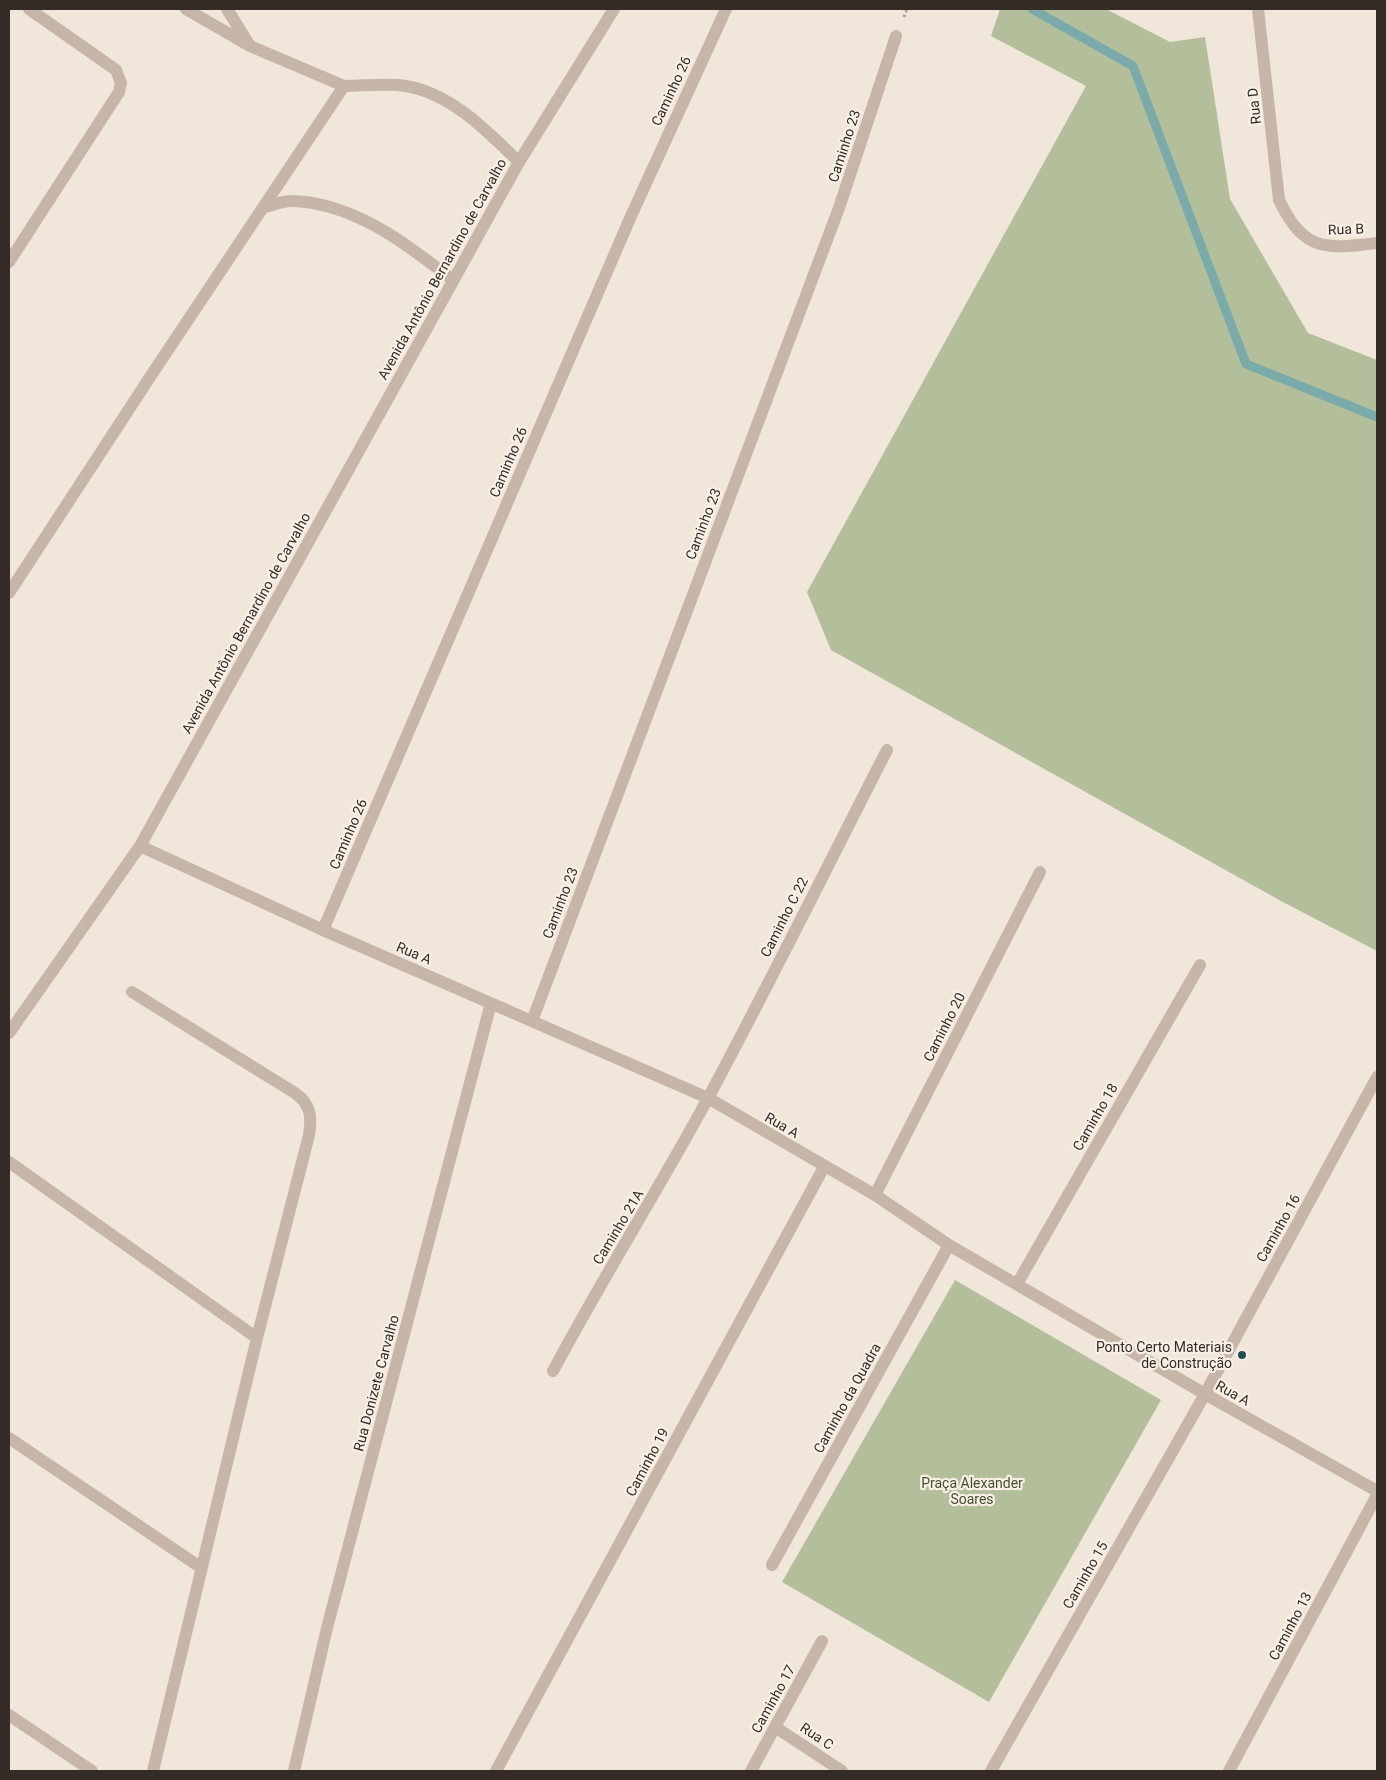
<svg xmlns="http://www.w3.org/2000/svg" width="1386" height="1780" font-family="Roboto,sans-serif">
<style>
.green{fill:#b3be9b}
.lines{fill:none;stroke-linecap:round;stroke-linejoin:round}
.stream{stroke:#7baaab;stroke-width:9}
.path{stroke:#b39f91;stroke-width:3;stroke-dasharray:2.5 2.5;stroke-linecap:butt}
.lane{stroke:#c7b5a7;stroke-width:12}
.street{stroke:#c7b5a7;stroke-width:12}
.poi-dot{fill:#1f5053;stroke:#f8f0e6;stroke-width:2}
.labels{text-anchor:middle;stroke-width:4.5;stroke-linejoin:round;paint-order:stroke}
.street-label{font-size:14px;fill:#342b27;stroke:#f8f0e6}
.poi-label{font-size:14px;fill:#342b27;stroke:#f8f0e6;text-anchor:end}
.park-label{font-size:14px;fill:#44512c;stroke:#f8f0e6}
</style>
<rect width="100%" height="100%" fill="#f0e6da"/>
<path class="green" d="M1000,9H1106L1170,42L1205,37L1230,199L1308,333L1377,360V951L1281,901L831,650L807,592L1086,86L991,36Z
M955,1280L1161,1400L989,1702L782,1582Z"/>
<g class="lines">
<path class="stream" d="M1032,9L1133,66L1246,364L1377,417"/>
<path class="path" d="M904,17L907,9"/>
<path class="lane" d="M186,9L250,46L344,86
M519,162L614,9
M323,930L631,216L726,9"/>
<path class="street" d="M227,9L250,46
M1258,9L1279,200C1304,252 1325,249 1377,243
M265,207C273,205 283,201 291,201C353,202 406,244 453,280
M9,262L119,92L121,83L116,70L29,9
M9,593L150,377L344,86C364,86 387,83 406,86C452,94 487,131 519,162L140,846L9,1033
M140,846L323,930L708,1098L875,1195L949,1245L1205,1394L1377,1491
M132,992L295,1093C311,1104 312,1117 309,1135L257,1338L153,1771
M532,1021L839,208L896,36
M9,1162L257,1338
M875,1195L1040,872
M1017,1284L1200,965
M553,1371C602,1279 657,1192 707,1100C769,985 827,867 887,750
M9,1438L200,1567
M772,1565L949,1245
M9,1715L92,1771
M775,1727L842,1771
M294,1771L327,1628L491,1003
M496,1771L824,1167
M751,1771L822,1641
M991,1771L1205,1394L1377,1077
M1229,1771L1377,1495"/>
</g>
<circle class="poi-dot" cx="1242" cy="1355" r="5"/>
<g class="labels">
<g class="street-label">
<text transform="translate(671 91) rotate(-65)" y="5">Caminho 26</text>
<text transform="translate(1254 106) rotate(-96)" y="5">Rua D</text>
<text transform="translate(844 146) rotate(-72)" y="5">Caminho 23</text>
<text transform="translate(1346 229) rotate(-2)" y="5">Rua B</text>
<text transform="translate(442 269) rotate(-61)" y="5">Avenida Antônio Bernardino de Carvalho</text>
<text transform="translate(508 462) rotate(-67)" y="5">Caminho 26</text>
<text transform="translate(703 524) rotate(-69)" y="5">Caminho 23</text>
<text transform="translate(246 623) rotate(-61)" y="5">Avenida Antônio Bernardino de Carvalho</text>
<text transform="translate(348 834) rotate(-67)" y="5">Caminho 26</text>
<text transform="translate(560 903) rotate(-69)" y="5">Caminho 23</text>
<text transform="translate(784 917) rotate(-63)" y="5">Caminho C 22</text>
<text transform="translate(414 953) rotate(23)" y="5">Rua A</text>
<text transform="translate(944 1027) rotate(-63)" y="5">Caminho 20</text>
<text transform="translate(1095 1117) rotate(-60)" y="5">Caminho 18</text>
<text transform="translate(782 1125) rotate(30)" y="5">Rua A</text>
<text transform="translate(618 1227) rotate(-59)" y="5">Caminho 21A</text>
<text transform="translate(1278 1228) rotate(-61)" y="5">Caminho 16</text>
<text transform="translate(376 1383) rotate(-75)" y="5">Rua Donizete Carvalho</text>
<text transform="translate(1233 1393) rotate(29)" y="5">Rua A</text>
<text transform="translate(847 1398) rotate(-61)" y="5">Caminho da Quadra</text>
<text transform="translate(647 1462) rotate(-62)" y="5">Caminho 19</text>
<text transform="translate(1085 1575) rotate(-60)" y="5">Caminho 15</text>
<text transform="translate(1290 1626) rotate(-62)" y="5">Caminho 13</text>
<text transform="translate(773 1699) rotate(-61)" y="5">Caminho 17</text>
<text transform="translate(817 1736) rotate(34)" y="5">Rua C</text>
</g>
<g class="poi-label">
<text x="1232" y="1352">Ponto Certo Materiais<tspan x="1232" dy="16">de Construção</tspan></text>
</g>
<g class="park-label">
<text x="972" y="1488">Praça Alexander<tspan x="972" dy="16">Soares</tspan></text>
</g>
</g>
<rect width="1386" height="1780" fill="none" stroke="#342b27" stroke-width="20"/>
</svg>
